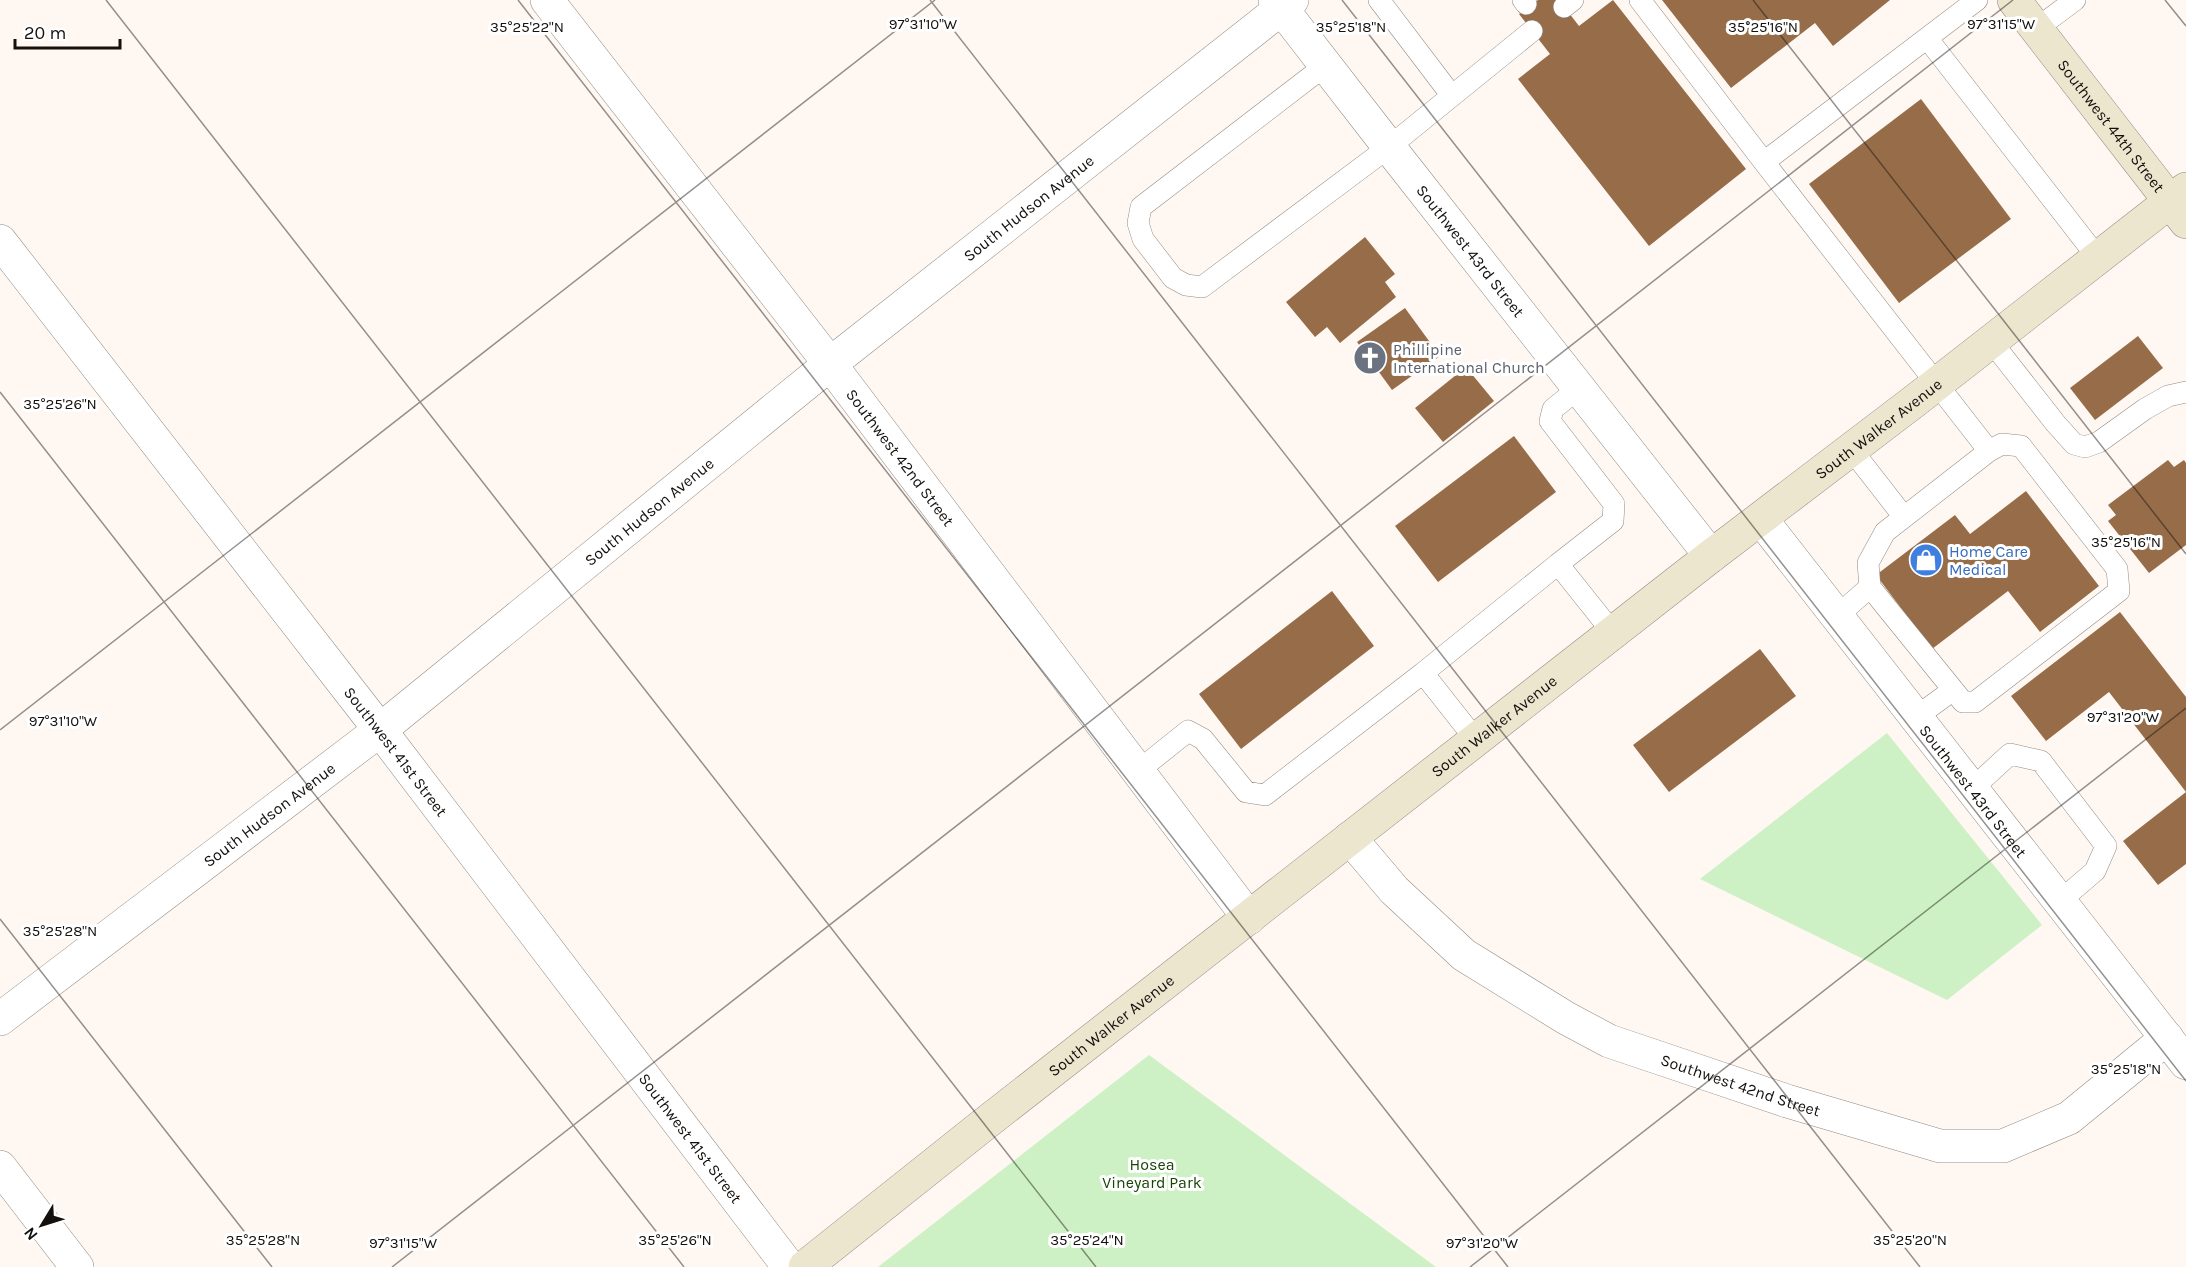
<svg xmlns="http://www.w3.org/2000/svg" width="2186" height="1267" font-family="Karla,sans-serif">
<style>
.green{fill:#cdf1c4}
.building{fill:#976d49}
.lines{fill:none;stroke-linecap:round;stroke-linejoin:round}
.service-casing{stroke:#938b84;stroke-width:22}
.minor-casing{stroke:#938b84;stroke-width:34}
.secondary-casing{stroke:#938b84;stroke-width:34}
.service{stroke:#fff;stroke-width:21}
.minor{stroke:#fff;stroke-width:33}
.secondary{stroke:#ede6cf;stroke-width:33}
.ticks{fill:none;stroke:#13100d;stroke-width:1.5;stroke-opacity:0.45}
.labels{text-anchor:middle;stroke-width:6;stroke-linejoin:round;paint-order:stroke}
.street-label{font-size:16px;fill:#13100d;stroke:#fff}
.worship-label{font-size:16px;fill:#5b616d;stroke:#fff;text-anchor:start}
.shop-label{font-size:16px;fill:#366cbe;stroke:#fff;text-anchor:start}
.park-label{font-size:16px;fill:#174505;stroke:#fff}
.ticks-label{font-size:15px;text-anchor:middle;fill:#13100d;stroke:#fff;stroke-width:6;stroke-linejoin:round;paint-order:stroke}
</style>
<rect width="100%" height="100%" fill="#fff7f2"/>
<path class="green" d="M1887,733L2042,925L1947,1000L1700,879Z
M1149,1055L1436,1267H878Z"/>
<path class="building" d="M1538,0H1559L1579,26L1613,0L1746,169L1649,246L1518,79L1550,54L1519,14Z
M1662,0H1890L1833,46L1815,23L1731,88Z
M1921,99L2011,219L1899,303L1809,184Z
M1365,237L1395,274L1385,282L1396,297L1340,343L1327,327L1315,337L1286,302Z
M1405,308L1440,356L1392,390L1357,342Z
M2138,336L2163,368L2095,420L2070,388Z
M1466,367L1494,401L1443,442L1415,408Z
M1514,436L1556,492L1438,582L1395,526Z
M2168,460L2174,467L2184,460L2186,463V545L2149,573L2108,521L2116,515L2108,505Z
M2026,491L2099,586L2040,632L2008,591L1932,649L1876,575L1955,515L1970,534Z
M1332,591L1374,646L1241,749L1199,694Z
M2120,612L2186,697V792L2109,692L2046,741L2011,696Z
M1760,649L1796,696L1669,792L1633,745Z
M2186,792V864L2158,885L2123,841Z"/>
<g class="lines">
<g class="service-casing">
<path id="service" d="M1379,0L1452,96
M1523,0L1526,4
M1640,0L1764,162L1977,0
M1564,7L1573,0
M2036,29L2075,0
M1927,38L2098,258
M1326,65L1141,207L1138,223L1143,239L1173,278L1186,285L1202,287L1389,147L1532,31
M1764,162L1989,451L1885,532L1868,563L1870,587L1963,702H1975L2119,591L2117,569L2021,446L2002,444L1989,451
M1991,341L2056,424L2074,444L2085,447L2099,442L2145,409L2168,396L2186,392
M1851,449L1904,517
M1558,564L1613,521L1614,504L1550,421L1553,409L1579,388
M1837,616L1870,587
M1423,673L1558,564L1613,633
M1916,717L1953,690
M1138,771L1188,731L1203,739L1246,792L1265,795L1423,673L1476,740
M1972,789L2010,754L2041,761L2106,846L2095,871L2060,901"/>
</g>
<g class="minor-casing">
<g id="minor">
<path id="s1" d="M547,0L830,364L1249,918"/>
<path id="s2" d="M1275,0L1389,147L1711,556"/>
<path id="s3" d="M0,241L380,730L789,1267"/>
<path id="s4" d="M1761,519L2186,1063"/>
<path id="s5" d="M1350,838L1394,890L1464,955L1566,1018L1609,1041L1787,1101L1940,1146H2003L2069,1118L2167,1038"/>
<path id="s6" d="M0,1019L380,730L830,364L1292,0"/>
<path d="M0,1167L77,1267"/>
</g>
</g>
<g class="secondary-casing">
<g id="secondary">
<path id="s7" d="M2014,0L2186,222"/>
<path id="s8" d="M805,1267L987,1122L1711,556L1912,403L2186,189"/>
</g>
</g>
<use href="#service" class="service"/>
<use href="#minor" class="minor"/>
<use href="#secondary" class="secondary"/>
</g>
<path class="ticks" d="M106,0L1096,1267M518,0L1508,1267M930,0L1920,1267M1342,0L2186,1081M1753,0L2186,554M2165,0L2186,26M0,392L684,1267M0,730L935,0M0,919L272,1267M392,1267L2013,0M1470,1267L2186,708"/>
<defs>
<g id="church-disc" transform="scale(1.725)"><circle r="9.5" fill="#6b7280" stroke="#fff"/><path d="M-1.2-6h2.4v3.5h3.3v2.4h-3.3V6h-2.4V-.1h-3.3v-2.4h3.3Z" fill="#fff"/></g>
<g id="shop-disc" transform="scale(1.725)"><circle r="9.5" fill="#3f7fe0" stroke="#fff"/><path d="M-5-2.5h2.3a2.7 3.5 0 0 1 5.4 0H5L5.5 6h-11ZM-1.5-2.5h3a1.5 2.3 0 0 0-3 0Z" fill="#fff"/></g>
</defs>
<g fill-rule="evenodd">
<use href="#church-disc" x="1370" y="358"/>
<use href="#shop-disc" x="1926" y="560"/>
</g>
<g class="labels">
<g class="street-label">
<text dy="6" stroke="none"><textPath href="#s7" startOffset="159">Southwest 44th Street</textPath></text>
<text dy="6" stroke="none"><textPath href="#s6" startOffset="1310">South Hudson Avenue</textPath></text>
<text dy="6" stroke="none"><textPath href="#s2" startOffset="318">Southwest 43rd Street</textPath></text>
<text dy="6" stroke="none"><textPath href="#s8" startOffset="1362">South Walker Avenue</textPath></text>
<text dy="6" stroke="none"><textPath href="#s1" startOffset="578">Southwest 42nd Street</textPath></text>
<text dy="6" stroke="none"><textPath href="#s6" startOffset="824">South Hudson Avenue</textPath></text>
<text dy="6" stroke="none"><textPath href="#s8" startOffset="876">South Walker Avenue</textPath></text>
<text dy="6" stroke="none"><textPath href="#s3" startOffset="646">Southwest 41st Street</textPath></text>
<text dy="6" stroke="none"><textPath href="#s4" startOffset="345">Southwest 43rd Street</textPath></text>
<text dy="6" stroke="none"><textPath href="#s6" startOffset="338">South Hudson Avenue</textPath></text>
<text dy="6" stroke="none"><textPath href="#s8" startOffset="390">South Walker Avenue</textPath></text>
<text dy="6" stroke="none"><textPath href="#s5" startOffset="471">Southwest 42nd Street</textPath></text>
<text dy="6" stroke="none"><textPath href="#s3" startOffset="1132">Southwest 41st Street</textPath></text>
</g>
<g class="worship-label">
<text x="1393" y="355">Phillipine<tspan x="1393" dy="18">International Church</tspan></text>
</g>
<g class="shop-label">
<text x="1949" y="557">Home Care<tspan x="1949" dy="18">Medical</tspan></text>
</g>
<g class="park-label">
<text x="1152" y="1170">Hosea<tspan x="1152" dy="18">Vineyard Park</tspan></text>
</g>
</g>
<g class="ticks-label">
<text x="923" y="29">97°31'10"W</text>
<text x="2001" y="29">97°31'15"W</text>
<text x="527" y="32">35°25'22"N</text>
<text x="1351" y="32">35°25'18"N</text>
<text x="1763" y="32">35°25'16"N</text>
<text x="60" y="409">35°25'26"N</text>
<text x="2126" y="547">35°25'16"N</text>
<text x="2123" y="722">97°31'20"W</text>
<text x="63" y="726">97°31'10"W</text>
<text x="60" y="936">35°25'28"N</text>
<text x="2126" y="1074">35°25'18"N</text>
<text x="263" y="1245">35°25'28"N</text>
<text x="675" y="1245">35°25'26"N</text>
<text x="1087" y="1245">35°25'24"N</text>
<text x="1910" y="1245">35°25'20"N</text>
<text x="403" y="1248">97°31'15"W</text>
<text x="1482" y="1248">97°31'20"W</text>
</g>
<g transform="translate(42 1225) rotate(232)" stroke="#ffffff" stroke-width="4.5" paint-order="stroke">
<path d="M0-4.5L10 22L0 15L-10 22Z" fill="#13100d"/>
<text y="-9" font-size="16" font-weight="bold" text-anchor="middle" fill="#13100d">N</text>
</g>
<path d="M15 39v9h105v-9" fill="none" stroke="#13100d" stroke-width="3"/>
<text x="24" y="39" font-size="18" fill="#13100d" stroke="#ffffff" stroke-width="4.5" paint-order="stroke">20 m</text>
</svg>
